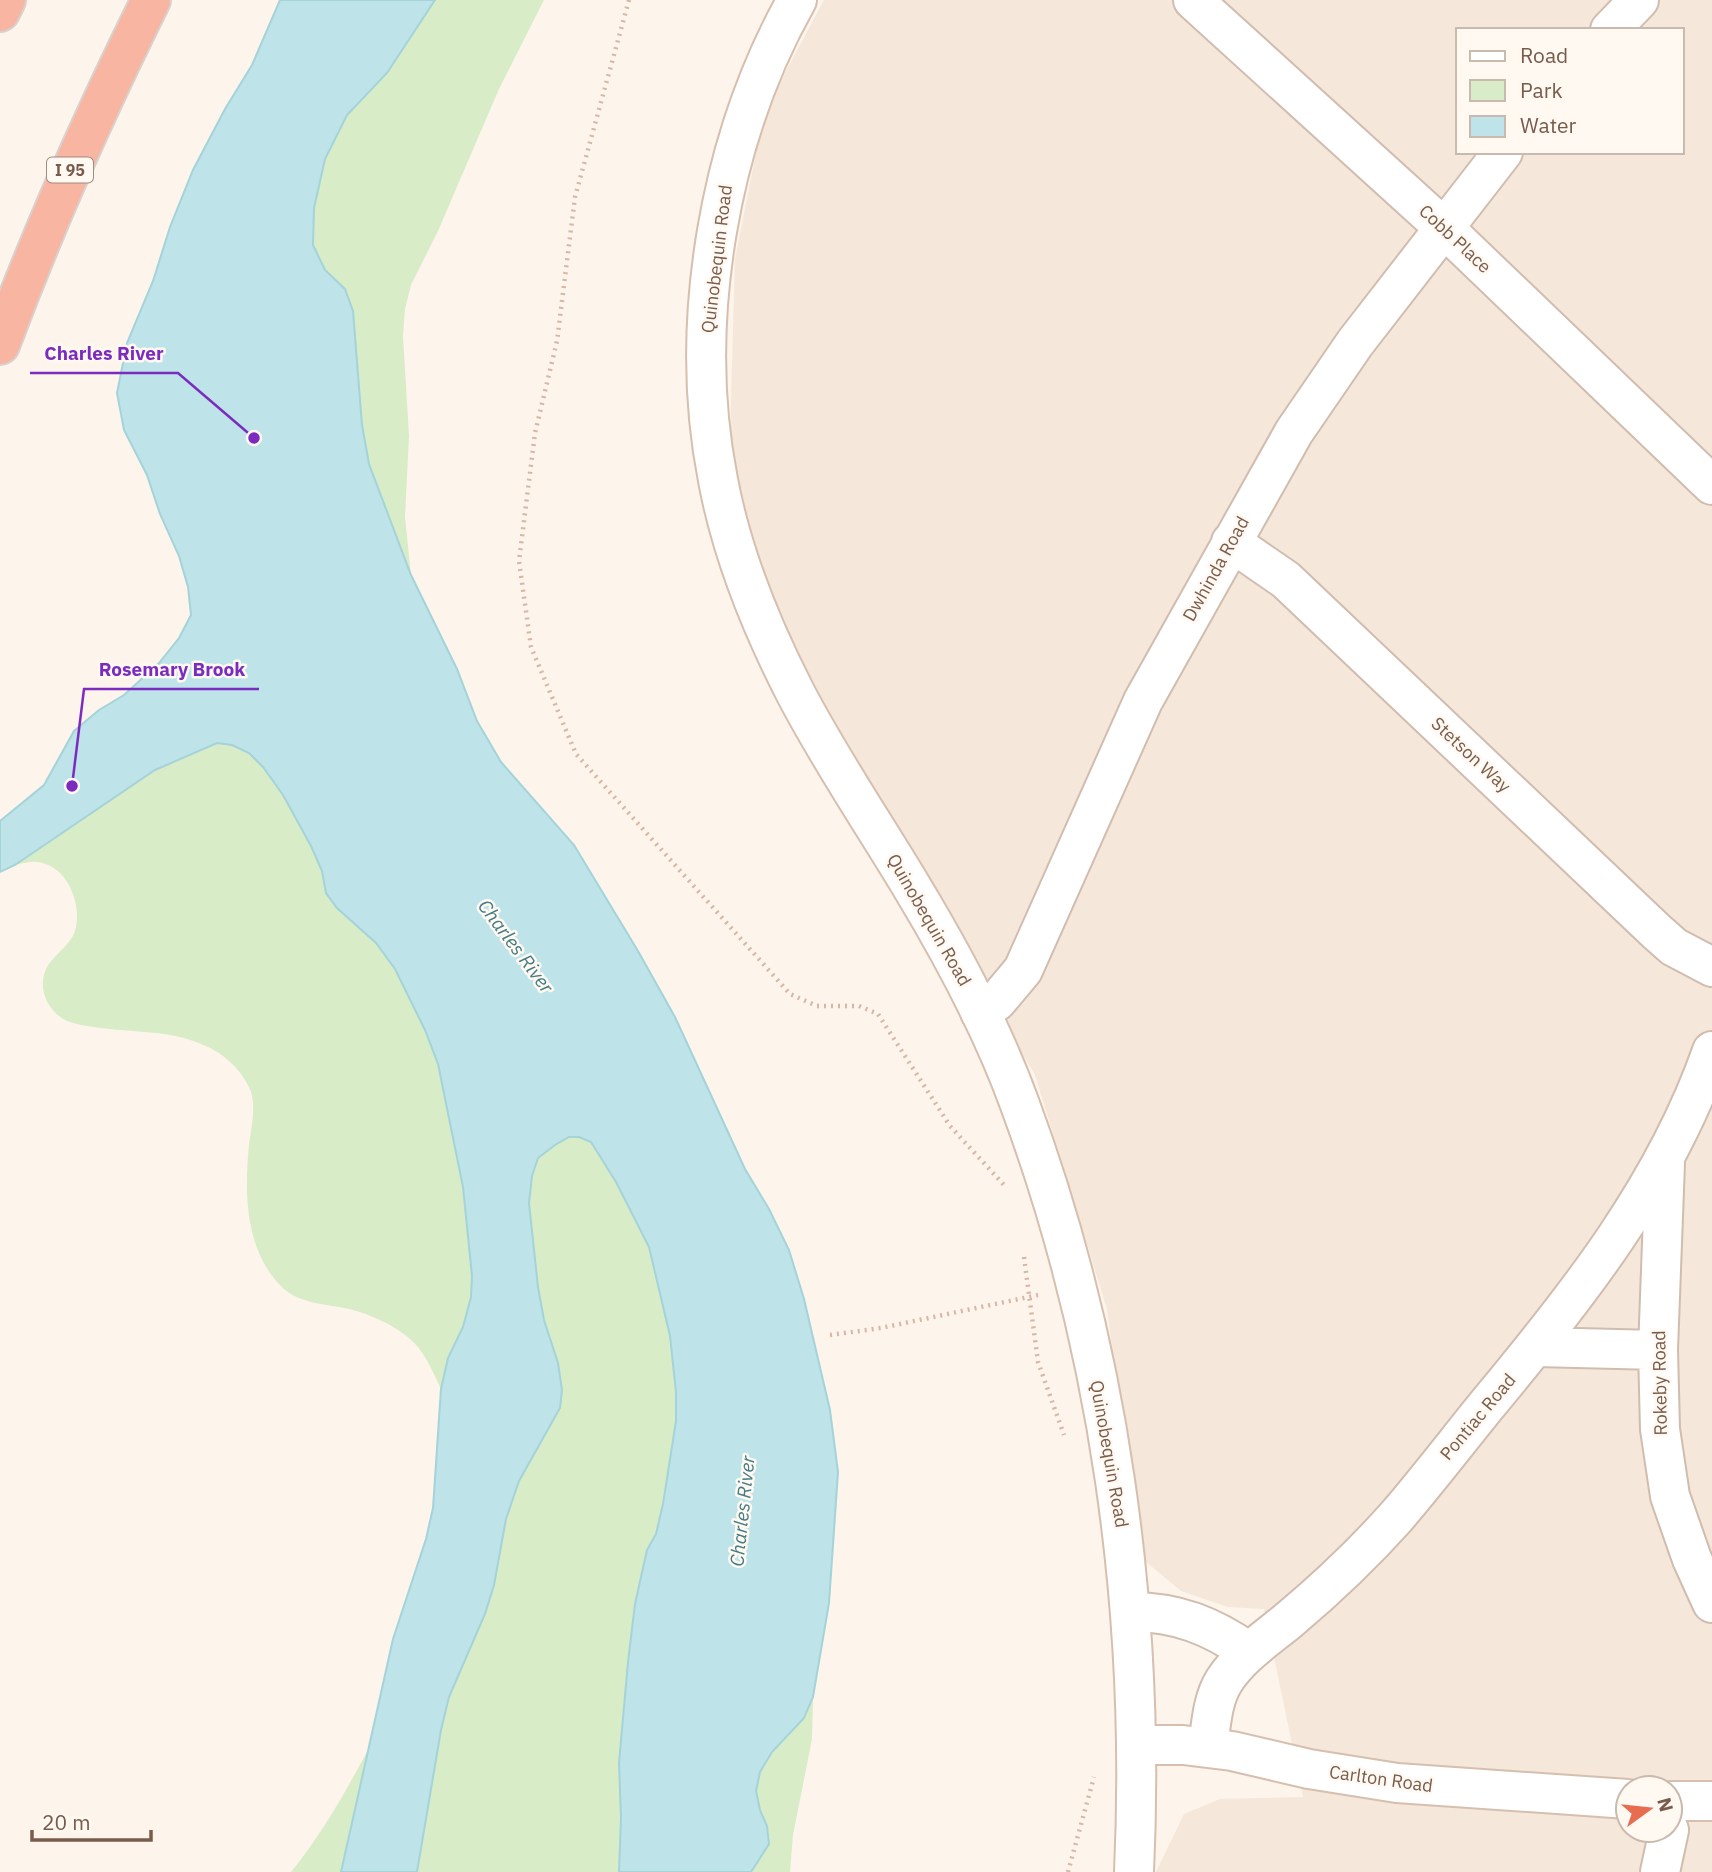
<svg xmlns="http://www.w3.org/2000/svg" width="1712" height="1872" font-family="'IBM Plex Sans',sans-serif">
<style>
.residential{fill:#f5e7d9;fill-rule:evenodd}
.green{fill:#d8ecc8}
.water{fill:#bee3e8;stroke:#a4d3d9;stroke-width:2}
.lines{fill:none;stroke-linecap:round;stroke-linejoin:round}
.street-casing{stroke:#d0bdaf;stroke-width:42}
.secondary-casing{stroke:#d6bfaf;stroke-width:42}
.highway-casing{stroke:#d9d1cd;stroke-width:42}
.path{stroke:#d8b6a4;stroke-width:4.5;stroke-dasharray:2 5;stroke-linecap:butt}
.street{stroke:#fff;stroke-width:38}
.secondary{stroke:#fff;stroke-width:38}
.highway{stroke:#f7b5a2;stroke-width:38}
.labels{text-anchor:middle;stroke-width:5;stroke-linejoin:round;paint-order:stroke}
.shield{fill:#fff9f1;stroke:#a18a7e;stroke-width:2}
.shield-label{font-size:16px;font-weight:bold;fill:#795b4c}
.street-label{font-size:18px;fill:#795b4c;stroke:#fff9f1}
.water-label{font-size:19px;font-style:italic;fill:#437c85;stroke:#fff9f1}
.leader{fill:none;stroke:#7b2cbf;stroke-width:2.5}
.callout-dot{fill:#7b2cbf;stroke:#fff9f1;stroke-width:2.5}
.callout-label{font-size:19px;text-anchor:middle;font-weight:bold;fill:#7b2cbf;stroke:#fff9f1;stroke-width:5;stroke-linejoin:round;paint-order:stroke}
</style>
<rect width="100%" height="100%" fill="#fdf5eb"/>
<path class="residential" d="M824,0H1712V1872H1156L1184,1814L1220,1799L1303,1797L1264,1609L1228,1607L1181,1591L1145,1561L1136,1535L1107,1309L1035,1075L856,770L753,563L730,435L735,259L764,112ZM1458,30H1682V152H1458ZM1628,1788H1670V1830H1628Z"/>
<path class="green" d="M435,0H544L499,89L438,231L411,285L405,309L403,336L409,436L405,517L411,575L369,464L362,425L353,311L345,289L325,270L313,245L314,208L325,159L347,115L387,73Z
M217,743L232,745L249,753L263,767L283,795L311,846L322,871L326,893L337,908L376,943L395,969L425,1030L438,1064L463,1187L472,1276L471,1297L463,1327L448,1358L441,1389C434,1374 428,1360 418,1347C400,1326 365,1311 339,1307C321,1304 299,1302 284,1289C245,1253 244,1194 249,1145C251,1129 256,1108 251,1092C244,1073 227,1056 208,1047C166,1026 118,1035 73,1023C51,1017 36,992 46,969C52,956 70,946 75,931C83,904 67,864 36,862C30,861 21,864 15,865L155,770Z
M580,1136L591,1142L616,1182L649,1247L670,1336L676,1392V1421L663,1504L656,1534L647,1550L635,1604L628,1662L619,1763L621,1818L619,1872H417L441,1730L449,1697L485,1614L494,1585L506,1519L519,1481L560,1408L538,1287L529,1203L532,1176L538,1158L555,1145L569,1137Z
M813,1697L812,1739L793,1835L790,1872H751C756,1864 765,1854 768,1845C774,1826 754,1807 757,1787C761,1751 787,1743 804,1717C808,1711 810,1704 813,1697Z
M369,1748L341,1872H291C322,1834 346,1791 369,1748Z"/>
<path class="water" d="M280,0H435L387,73L347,115L325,159L314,208L313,245L325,270L345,289L353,311L362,425L369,464L411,575L457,669L477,721L501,762L574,845L638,951L675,1017L745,1169L769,1209L789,1250L804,1299L830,1410L838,1472L829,1603L813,1697L804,1718L772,1752L760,1772L756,1791L760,1810L767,1826L769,1844L751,1872H619L621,1818L619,1763L628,1662L635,1604L647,1550L656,1534L663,1504L676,1421V1392L670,1336L649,1247L616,1182L591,1142L579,1137H569L555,1145L538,1158L532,1176L529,1203L538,1287L544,1320L558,1363L562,1390L560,1408L519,1481L506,1519L494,1585L485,1614L449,1697L441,1730L417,1872H341L393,1639L426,1539L433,1508L441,1389L448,1358L463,1327L471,1297L472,1276L463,1187L438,1064L425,1030L395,969L376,943L337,908L326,893L322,871L311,846L283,795L263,767L249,753L232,745L217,743L155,770L15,865L0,872V821L44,785L74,731L99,710L124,695L159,663L179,638L191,615L188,587L179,556L160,514L147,475L124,430L117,393L127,343L153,281L170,227L193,170L225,109L252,65Z"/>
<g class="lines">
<g class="street-casing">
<path id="street" d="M1193,0L1443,227L1712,485
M1610,30L1639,0
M1231,542L1286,580L1657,932L1674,947L1712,967
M980,1012L997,1001L1023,970L1143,701L1294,432L1355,343L1503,152
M1665,1163L1658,1350L1660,1429L1670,1496L1692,1559L1712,1603
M1536,1347L1658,1350
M1132,1612C1177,1612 1212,1626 1249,1652
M1208,1747C1211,1726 1212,1700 1224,1681C1240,1656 1266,1639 1289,1620C1327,1588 1363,1554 1396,1517C1427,1481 1456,1443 1486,1406C1576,1298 1665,1186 1712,1051
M1660,1872L1669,1830"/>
</g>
<g class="secondary-casing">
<path id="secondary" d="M797,0C719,138 687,324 718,480C732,555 761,626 796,694C831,761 874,824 913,889C954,957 992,1028 1019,1102C1110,1347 1146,1612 1134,1872
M1136,1745H1183L1232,1751L1309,1769L1397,1783L1628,1799
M1670,1801H1712"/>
</g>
<g class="highway-casing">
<path id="highway" d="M0,12L6,0
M0,345C44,227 95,113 151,0"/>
</g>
<path class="path" d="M629,0L575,197L557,341L535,433L519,561L531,647L576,754L790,994L817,1006H859L878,1014L950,1126L1004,1185
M1024,1257L1038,1362L1064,1435
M830,1335L881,1328L1038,1295
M1068,1872L1094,1777"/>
<use href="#street" class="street"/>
<use href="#secondary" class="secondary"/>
<use href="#highway" class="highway"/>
</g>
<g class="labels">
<rect class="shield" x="47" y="157.5" width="46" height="25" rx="5"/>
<g class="shield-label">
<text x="70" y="176">I 95</text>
</g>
<g class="street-label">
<text transform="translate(1455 239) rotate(43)" y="6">Cobb Place</text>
<text transform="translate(717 259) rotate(-83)" y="6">Quinobequin Road</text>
<text transform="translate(1216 569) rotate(-61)" y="6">Dwhinda Road</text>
<text transform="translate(1471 755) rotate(43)" y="6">Stetson Way</text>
<text transform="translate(929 920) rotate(60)" y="6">Quinobequin Road</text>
<text transform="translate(1660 1383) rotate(-91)" y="6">Rokeby Road</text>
<text transform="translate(1478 1417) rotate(-50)" y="6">Pontiac Road</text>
<text transform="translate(1109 1454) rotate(80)" y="6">Quinobequin Road</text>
<text transform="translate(1381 1779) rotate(8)" y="6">Carlton Road</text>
</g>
<g class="water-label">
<text transform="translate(516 946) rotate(53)" y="7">Charles River</text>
<text transform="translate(742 1511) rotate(-84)" y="7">Charles River</text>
</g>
</g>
<path class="leader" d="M254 438L178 373H30M72 786L84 689H259"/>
<g class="callout-dot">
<circle cx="254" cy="438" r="7"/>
<circle cx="72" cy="786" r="7"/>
</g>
<g class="callout-label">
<text x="104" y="360">Charles River</text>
<text x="172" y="676">Rosemary Brook</text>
</g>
<rect x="1456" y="28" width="228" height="126" fill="#fff9f1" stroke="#c9baaf" stroke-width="2"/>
<rect x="1470" y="51" width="35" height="10" fill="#ffffff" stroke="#c9baaf" stroke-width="2"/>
<text x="1520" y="63" font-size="21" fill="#795b4c">Road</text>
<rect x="1470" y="80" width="35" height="21" fill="#d8ecc8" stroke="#c9baaf" stroke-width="2"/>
<text x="1520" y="98" font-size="21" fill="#795b4c">Park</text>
<rect x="1470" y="116" width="35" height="21" fill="#bee3e8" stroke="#c9baaf" stroke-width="2"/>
<text x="1520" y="133" font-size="21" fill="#795b4c">Water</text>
<g transform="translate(1649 1809) rotate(75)"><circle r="33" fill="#fff9f1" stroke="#c9baaf" stroke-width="2"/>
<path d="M0-5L12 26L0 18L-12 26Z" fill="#e76c50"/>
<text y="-10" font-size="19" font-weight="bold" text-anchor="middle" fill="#795b4c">N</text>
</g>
<path d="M32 1830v10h119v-10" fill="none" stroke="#795b4c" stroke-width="3.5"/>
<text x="42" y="1830" font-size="21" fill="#795b4c" stroke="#fff9f1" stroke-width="5" paint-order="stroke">20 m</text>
</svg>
